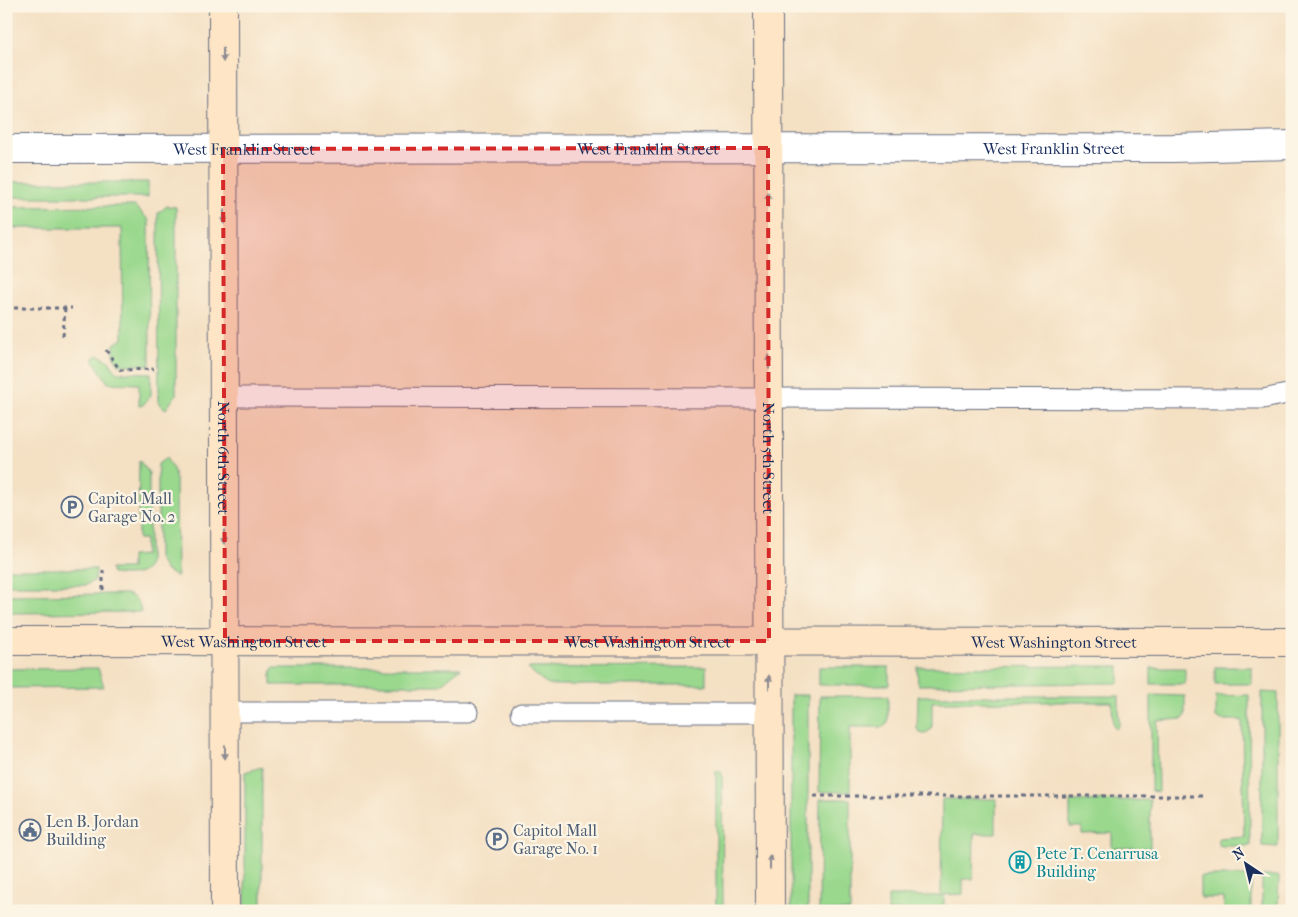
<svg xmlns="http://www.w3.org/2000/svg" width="1298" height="917" font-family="'IM FELL French Canon',serif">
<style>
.green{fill:#9ad88d;stroke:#5a8476}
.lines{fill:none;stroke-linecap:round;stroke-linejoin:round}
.lane-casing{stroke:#676d81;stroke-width:21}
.street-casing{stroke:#676d81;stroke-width:30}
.secondary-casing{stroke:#676d81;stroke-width:30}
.path{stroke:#676d81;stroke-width:3;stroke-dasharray:4 4;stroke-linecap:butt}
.lane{stroke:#fff;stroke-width:19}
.street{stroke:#fff;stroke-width:28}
.secondary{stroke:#fde5c5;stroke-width:28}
.oneway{fill:#8c8a92}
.marked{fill:#d62828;fill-opacity:0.2;stroke:#d62828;stroke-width:4;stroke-dasharray:10 6;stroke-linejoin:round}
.labels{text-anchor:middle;stroke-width:4.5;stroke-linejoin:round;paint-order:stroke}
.street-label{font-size:16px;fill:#1b2f5e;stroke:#fcf5e5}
.service-label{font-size:16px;fill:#4e5e75;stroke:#fcf5e5;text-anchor:start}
.culture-label{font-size:16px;fill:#0d838f;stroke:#fcf5e5;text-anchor:start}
</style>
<rect width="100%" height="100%" fill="#fcf5e5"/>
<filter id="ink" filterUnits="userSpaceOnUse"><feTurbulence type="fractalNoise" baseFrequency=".02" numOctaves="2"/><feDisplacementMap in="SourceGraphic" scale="10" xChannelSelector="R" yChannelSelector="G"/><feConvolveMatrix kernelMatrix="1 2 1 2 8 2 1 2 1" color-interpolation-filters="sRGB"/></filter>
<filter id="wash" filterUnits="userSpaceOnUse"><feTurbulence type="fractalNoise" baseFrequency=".0096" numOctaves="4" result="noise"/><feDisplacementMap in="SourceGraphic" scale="20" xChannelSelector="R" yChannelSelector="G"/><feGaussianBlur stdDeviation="1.12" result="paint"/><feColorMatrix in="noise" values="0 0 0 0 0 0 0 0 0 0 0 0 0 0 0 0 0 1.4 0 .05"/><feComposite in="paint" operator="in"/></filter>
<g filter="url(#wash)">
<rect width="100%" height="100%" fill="#f4e0c3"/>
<path class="green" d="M6,182H148V197H6Z
M135,206L149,220L150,365H120L114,357V344L123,339L122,228H6V207Z
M167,206L176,207V395L166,409L159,404L158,216V213Z
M98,355L108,360L116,372L151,373V395L143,405L139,406V384L108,383L94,361V358Z
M166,458L173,469L176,481L177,577L165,570L158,558V464Z
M139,460L149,473V564C143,578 125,575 112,574L110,569H131V556L145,555V539H138Z
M6,569H96L95,580L86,585H6Z
M126,594C136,597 140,602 141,612L6,613V595Z
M1119,666V683L918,685L917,667Z
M706,667V685H548L527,668Z
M819,667H889V685H819Z
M1215,667H1252V684H1215Z
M98,668L104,687L6,688V669Z
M273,668H461L440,685H271V675Z
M1151,668H1185V684H1151Z
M1262,692L1278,693V847L1262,846Z
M791,695H808V911H791Z
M1151,695L1185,696V716L1183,719L1157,721L1158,792L1151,791Z
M1249,695L1250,846H1222L1219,845L1217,841L1219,838L1244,836L1242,720H1222L1216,717V696Z
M820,696H888V721L886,725L882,727H850V792H819Z
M918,696H1119V726L1116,729L1113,726L1112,702H932V729L924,734L920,733L917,728Z
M262,767V911H261L245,907V772Z
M716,770L722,773L723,907L716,909Z
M820,799H850V911H819Z
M942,799H996V834H974L973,879H963V894L944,895V911H888V896H941Z
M1150,800V848H1112V833L1082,834V827H1070V801Z
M1200,876H1251V911H1224V898H1200Z
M1262,876H1279L1278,911H1262Z"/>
</g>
<g filter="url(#ink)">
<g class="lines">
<g class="lane-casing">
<path id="lane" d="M224,397L1263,399L1292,393
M224,712H468
M521,713H770"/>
</g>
<g class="street-casing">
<g id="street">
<path id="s1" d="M6,149L1173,148L1292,145"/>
</g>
</g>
<g class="secondary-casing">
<g id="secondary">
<path id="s2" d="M223,6L225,911"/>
<path id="s3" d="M768,6L770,911"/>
<path id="s4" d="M6,641L1292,642"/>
</g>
</g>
<path class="path" d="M6,308H72
M63,336L65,308
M106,350L120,370L154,369
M103,590V569
M814,796H1202"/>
<use href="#lane" class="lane"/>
<use href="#street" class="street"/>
<use href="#secondary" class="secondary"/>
</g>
<defs><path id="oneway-solid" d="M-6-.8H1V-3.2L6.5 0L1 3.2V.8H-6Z" transform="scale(1.25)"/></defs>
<g class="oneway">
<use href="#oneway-solid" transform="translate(223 55) rotate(90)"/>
<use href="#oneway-solid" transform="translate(768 200) rotate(-90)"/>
<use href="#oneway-solid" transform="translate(224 217) rotate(90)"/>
<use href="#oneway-solid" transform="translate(769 362) rotate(-90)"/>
<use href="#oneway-solid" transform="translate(224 537) rotate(90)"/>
<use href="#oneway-solid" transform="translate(769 682) rotate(-90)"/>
<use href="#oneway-solid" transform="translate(225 752) rotate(90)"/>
<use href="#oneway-solid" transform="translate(770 862) rotate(-90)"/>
</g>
</g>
<path class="marked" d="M768,148L769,641H225L223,149Z"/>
<defs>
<g id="parking-ring" transform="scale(1.125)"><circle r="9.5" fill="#fcf5e5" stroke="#5c6f8a" stroke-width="1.5"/><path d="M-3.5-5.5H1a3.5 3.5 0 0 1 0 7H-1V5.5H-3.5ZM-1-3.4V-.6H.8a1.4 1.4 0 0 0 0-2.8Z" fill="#5c6f8a"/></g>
<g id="civic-ring" transform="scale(1.125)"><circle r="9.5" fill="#fcf5e5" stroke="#5c6f8a" stroke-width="1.5"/><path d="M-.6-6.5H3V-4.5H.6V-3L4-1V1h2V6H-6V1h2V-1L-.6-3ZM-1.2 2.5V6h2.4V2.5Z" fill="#5c6f8a"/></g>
<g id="building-ring" transform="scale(1.125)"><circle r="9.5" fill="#fcf5e5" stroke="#0f9aa8" stroke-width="1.5"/><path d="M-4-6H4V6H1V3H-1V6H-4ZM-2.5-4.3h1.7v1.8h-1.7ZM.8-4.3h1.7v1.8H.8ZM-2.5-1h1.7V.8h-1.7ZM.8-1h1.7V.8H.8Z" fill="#0f9aa8"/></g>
</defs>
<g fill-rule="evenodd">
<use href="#parking-ring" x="72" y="507"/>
<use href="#civic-ring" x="30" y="830"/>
<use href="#parking-ring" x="497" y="839"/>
<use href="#building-ring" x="1020" y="862"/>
</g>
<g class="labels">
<g class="street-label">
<text dy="6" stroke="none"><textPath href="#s1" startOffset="642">West Franklin Street</textPath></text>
<text dy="6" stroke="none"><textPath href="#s1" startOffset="1048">West Franklin Street</textPath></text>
<text dy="6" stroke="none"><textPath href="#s1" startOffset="238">West Franklin Street</textPath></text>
<text dy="6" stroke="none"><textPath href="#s2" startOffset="452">North 6th Street</textPath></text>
<text dy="6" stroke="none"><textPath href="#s3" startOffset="452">North 5th Street</textPath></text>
<text dy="6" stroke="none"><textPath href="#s4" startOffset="238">West Washington Street</textPath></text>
<text dy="6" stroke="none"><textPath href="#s4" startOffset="642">West Washington Street</textPath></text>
<text dy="6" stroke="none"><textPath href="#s4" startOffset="1048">West Washington Street</textPath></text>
</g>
<g class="service-label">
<text x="88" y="504">Capitol Mall<tspan x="88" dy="18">Garage No. 2</tspan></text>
<text x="46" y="827">Len B. Jordan<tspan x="46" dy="18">Building</tspan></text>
<text x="513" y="836">Capitol Mall<tspan x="513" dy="18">Garage No. 1</tspan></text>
</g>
<g class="culture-label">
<text x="1036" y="859">Pete T. Cenarrusa<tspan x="1036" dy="18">Building</tspan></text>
</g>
</g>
<rect width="1298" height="917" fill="none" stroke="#fcf5e5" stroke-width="25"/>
<g transform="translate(1246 864) rotate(325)" stroke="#fcf5e5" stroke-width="4" paint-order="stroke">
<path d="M0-4L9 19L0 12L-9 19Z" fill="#1b2f5e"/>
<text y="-8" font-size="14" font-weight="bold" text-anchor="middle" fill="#1b2f5e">N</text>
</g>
</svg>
